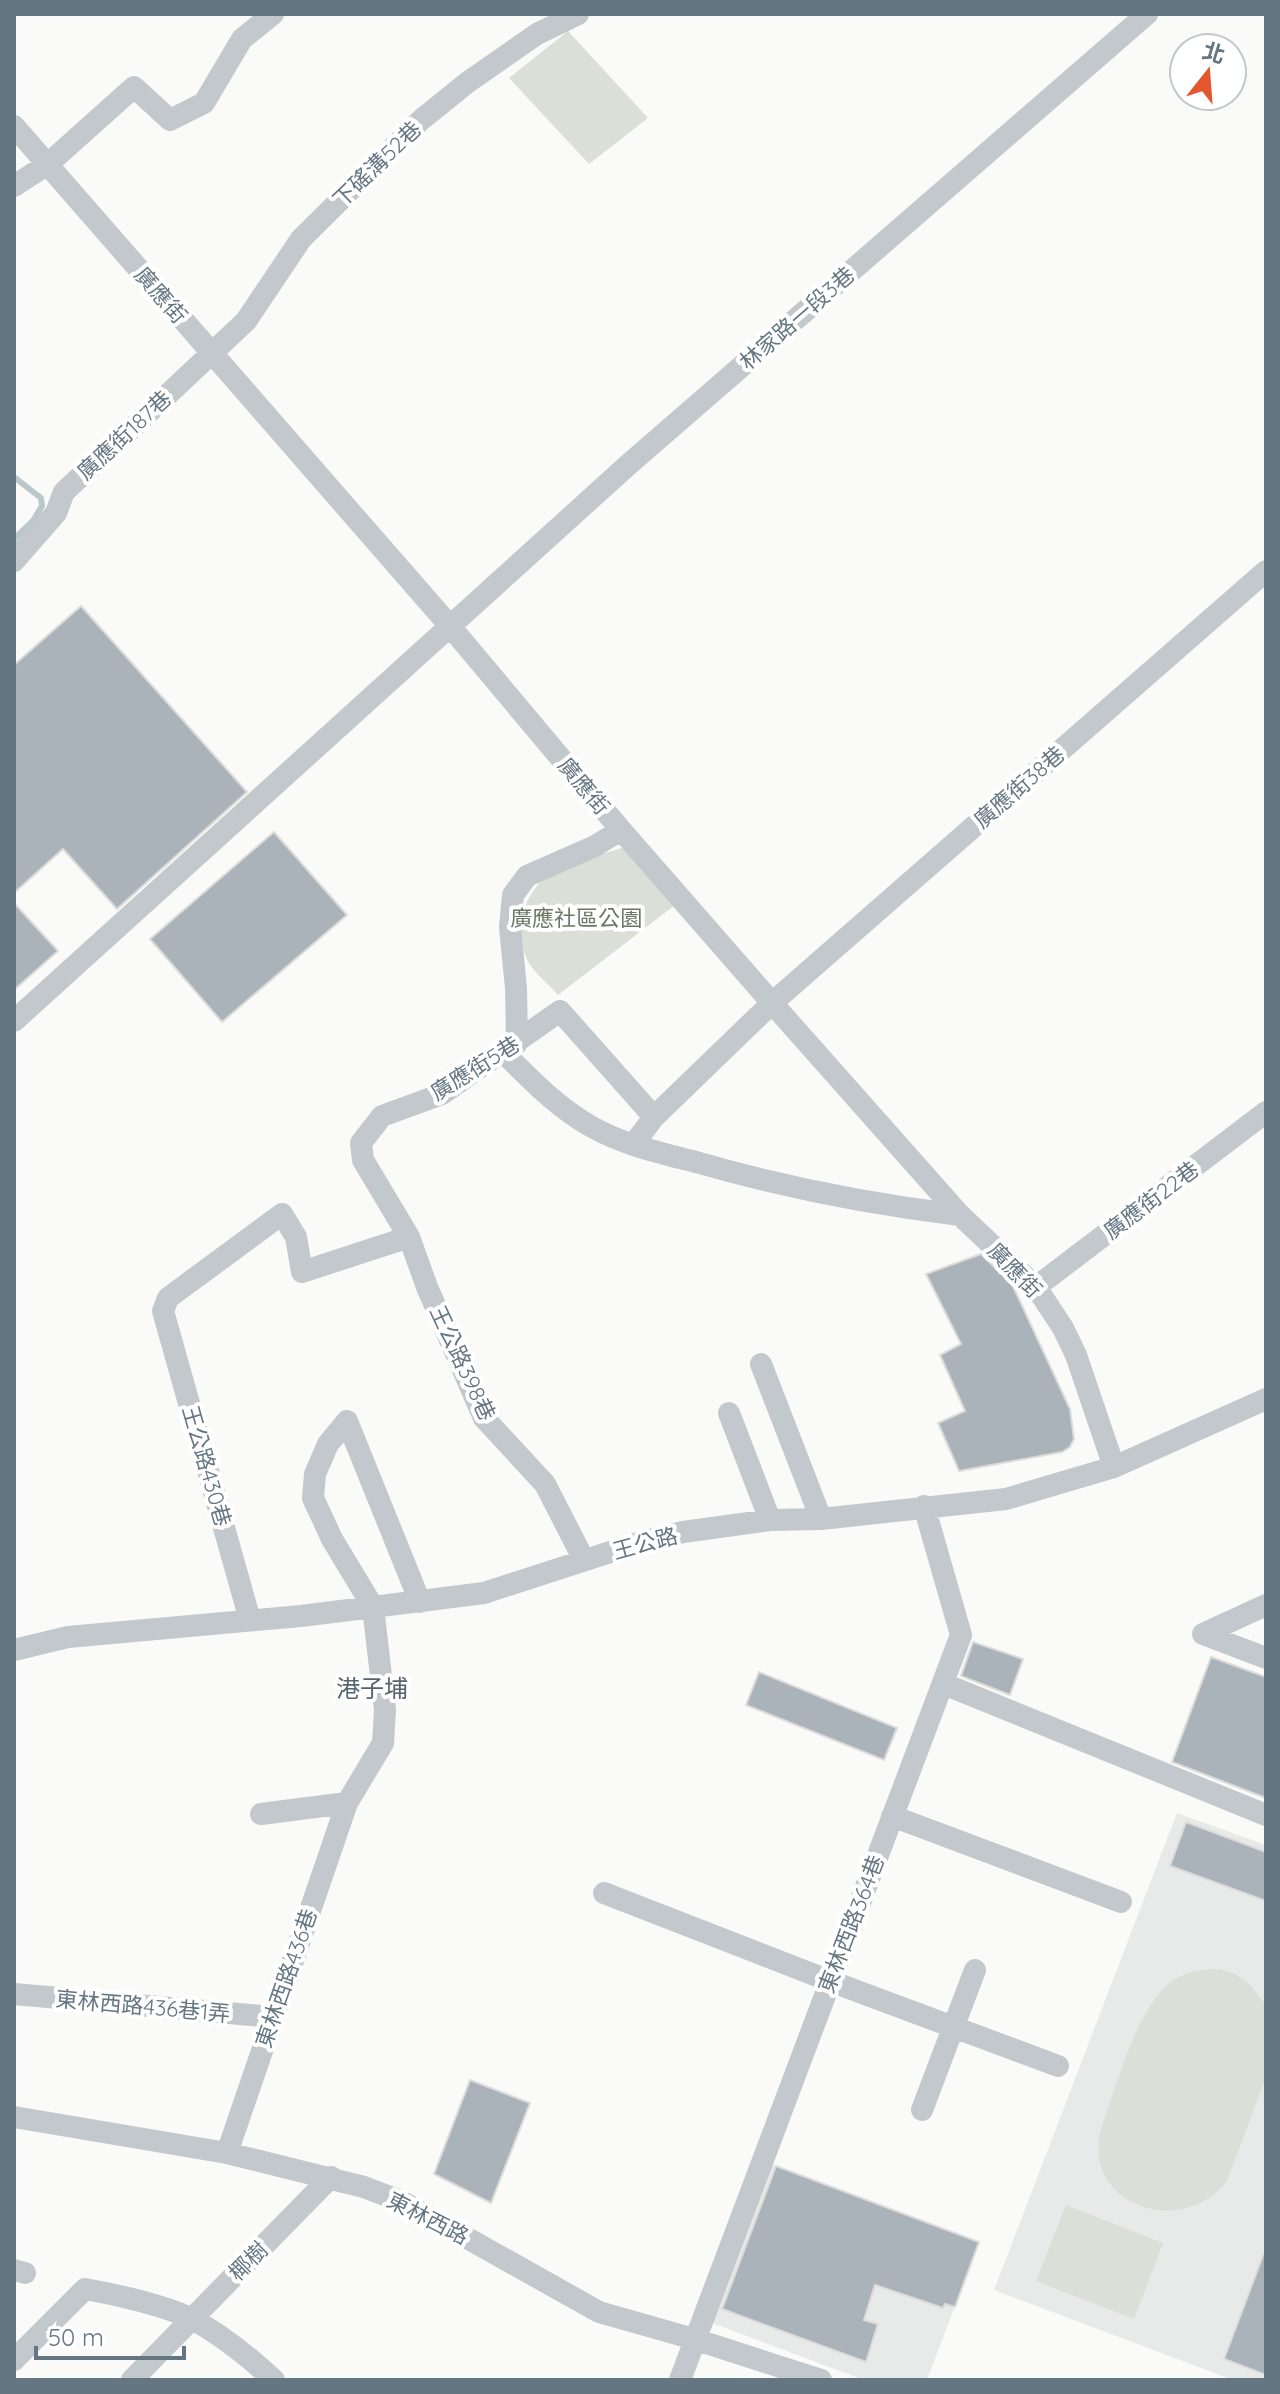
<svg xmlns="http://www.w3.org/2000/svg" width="1280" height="2394" font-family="Quicksand,'Noto Sans TC',sans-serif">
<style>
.built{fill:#e8e9e9}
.green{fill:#dadfd7}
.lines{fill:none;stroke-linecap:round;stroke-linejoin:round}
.stream{stroke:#bbc7cb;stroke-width:6}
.building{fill:#aab3b9;stroke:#dcdcda;stroke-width:2}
.minor{stroke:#c3c8cc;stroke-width:22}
.labels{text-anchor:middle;stroke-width:8;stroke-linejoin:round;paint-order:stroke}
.street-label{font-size:22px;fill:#657683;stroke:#fff}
.park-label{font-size:22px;fill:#687a64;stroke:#fff}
.neighbourhood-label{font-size:24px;fill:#57646e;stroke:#fff}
</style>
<rect width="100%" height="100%" fill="#fafaf8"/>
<path class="built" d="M1177,1813L1266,1845V2380H1233L994,2290Z
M771,2164L979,2242L927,2380H864L712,2323Z"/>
<path class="green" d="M568,31L648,118L589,164L509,78Z
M626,847L675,905L558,995C549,984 531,971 526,957C515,930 522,897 545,878C561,866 607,852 626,847Z
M1220,1969L1235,1974L1250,1985L1266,2005V2077L1227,2181C1180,2241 1078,2203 1102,2126C1117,2084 1137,2007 1172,1981C1186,1971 1204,1969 1220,1969Z
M1066,2205L1163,2243L1134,2319L1036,2281Z"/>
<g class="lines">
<path class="stream" d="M14,477L41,498L42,506L33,521L14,539"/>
</g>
<path class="building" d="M81,606L247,792L117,909L63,849L14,893V665Z
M274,832L347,915L222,1022L150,939Z
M14,903L58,951L14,990Z
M981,1254L1012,1284L1070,1409L1074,1439L1070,1447L1062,1452L959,1471L938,1423L965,1411L940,1355L961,1344L926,1274Z
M973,1642L1023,1659L1010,1695L961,1676Z
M1211,1657L1266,1677V1798L1172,1762Z
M759,1672L897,1728L884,1760L746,1705Z
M1186,1822L1266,1852V1901L1170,1866Z
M470,2080L530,2103L491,2203L434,2174Z
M776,2166L979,2242L955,2307L945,2304L943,2308L875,2285L864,2320L878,2324L866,2362L722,2309Z
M1264,2253H1266V2375L1224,2359Z"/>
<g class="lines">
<path class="minor" d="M14,126L449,625L621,830L772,1003L960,1215L1036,1287L1063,1328L1076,1355L1114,1467
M14,186L48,164L134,87L170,120L204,103L242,39L273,14
M14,561L56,513L64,492L246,321L301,239L421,120L468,82L537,34L578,14
M14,1021L628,465L1147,14
M517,1043L516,988L510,927L513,895L527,876L595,846L621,830
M504,1053C531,1080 558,1108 592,1127C624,1145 661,1153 696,1162C786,1188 867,1204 960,1215
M633,1145L654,1117L772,1003L1266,571
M1036,1287L1266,1112
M761,1364L821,1519
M729,1413L770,1520
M584,1560L545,1484L484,1418L427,1287L409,1237L363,1160L361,1143L382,1116L442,1094L560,1011L654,1117
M250,1620L163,1311L168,1298L282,1214L296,1237L302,1272L409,1237
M1203,1634L1266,1605
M1203,1634L1266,1658
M14,1650L68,1637L301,1616L484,1593L641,1542L683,1532L770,1520L821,1519L1006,1499L1114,1467L1266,1399
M944,1684L1266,1815
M261,1814L347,1803
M892,1816L1121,1902
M604,1893L830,1981L1058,2066
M14,1994L272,2017
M922,2110L975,1970
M14,2117L227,2153L364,2187L403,2202L599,2312L694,2339L821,2380
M227,2153L347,1803L383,1743L385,1710L373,1607L332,1539L313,1498L315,1474L328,1444L347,1421L420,1602
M14,2270L25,2273
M14,2360L85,2289C114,2294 168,2306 194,2320C223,2336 250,2358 274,2380
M132,2380L331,2177
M680,2380L961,1635L924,1506"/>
</g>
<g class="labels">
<g class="street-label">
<text transform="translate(377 164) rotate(-44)" y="8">下磘溝52巷</text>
<text transform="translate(161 295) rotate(49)" y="8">廣應街</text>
<text transform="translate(797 318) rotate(-41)" y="8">林家路一段3巷</text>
<text transform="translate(124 435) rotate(-43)" y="8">廣應街187巷</text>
<text transform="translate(584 786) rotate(50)" y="8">廣應街</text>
<text transform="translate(1019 787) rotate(-41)" y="8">廣應街38巷</text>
<text transform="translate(475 1068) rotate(-32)" y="8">廣應街5巷</text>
<text transform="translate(1151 1200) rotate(-37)" y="8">廣應街22巷</text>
<text transform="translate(1015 1270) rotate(46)" y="8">廣應街</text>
<text transform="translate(463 1363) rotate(65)" y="8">王公路398巷</text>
<text transform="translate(207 1466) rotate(74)" y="8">王公路430巷</text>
<text transform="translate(645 1543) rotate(-15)" y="8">王公路</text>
<text transform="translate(851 1924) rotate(-69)" y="8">東林西路364巷</text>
<text transform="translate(286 1978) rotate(-71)" y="8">東林西路436巷</text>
<text transform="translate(143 2006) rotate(5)" y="8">東林西路436巷1弄</text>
<text transform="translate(428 2218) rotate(27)" y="8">東林西路</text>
<text transform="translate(248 2261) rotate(-45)" y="8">椰樹</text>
</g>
<g class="park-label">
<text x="576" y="926">廣應社區公園</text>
</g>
<g class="neighbourhood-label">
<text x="372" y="1697">港子埔</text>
</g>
</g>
<rect width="1280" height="2394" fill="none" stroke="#657683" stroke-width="32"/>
<g transform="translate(1208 72) rotate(17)"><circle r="38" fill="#ffffff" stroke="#c1c8cd" stroke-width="2"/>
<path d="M0-6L14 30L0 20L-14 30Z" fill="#e4572e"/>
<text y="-12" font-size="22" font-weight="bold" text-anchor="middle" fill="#657683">北</text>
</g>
<path d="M36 2346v12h148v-12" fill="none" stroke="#657683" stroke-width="4"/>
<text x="48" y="2346" font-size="24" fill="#657683" stroke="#ffffff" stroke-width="6" paint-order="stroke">50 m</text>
</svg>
